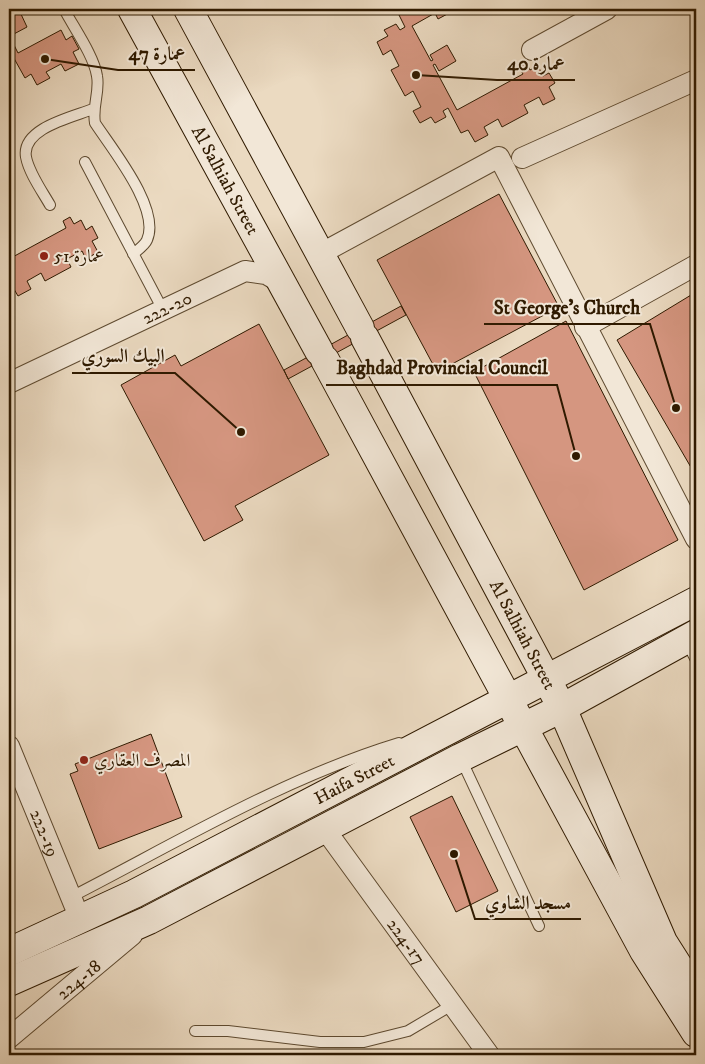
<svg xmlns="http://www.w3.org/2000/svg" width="705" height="1064" font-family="'IM FELL DW Pica',Amiri,serif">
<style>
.building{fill:#d59680;stroke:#2f1a00}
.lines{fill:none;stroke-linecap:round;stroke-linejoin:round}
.service-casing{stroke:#5e4a30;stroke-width:12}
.minor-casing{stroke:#5e4a30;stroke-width:22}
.secondary-casing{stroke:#2f1a00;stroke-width:30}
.service{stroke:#f2e7d7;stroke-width:10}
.minor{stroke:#f2e7d7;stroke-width:20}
.secondary{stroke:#f2e7d7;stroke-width:28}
.poi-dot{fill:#8f2418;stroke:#f2e7d7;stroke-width:2}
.labels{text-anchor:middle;stroke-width:4;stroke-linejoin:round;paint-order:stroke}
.street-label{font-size:18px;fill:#2f1a00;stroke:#f2e7d7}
.poi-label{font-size:18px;fill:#2f1a00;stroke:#f2e7d7;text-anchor:start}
.leader{fill:none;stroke:#2f1a00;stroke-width:2}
.callout-dot{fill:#2f1a00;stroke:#f2e7d7;stroke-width:2}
.callout-label{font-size:19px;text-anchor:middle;font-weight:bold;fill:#2f1a00;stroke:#f2e7d7;stroke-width:4;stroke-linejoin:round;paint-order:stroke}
</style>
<rect width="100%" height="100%" fill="#ebdac1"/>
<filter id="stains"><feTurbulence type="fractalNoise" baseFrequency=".004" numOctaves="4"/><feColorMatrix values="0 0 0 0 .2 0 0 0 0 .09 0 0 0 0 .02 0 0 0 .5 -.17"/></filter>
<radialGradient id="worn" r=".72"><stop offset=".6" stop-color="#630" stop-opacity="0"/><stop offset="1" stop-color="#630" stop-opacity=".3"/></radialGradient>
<path class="building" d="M396,9H452L453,11L438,19L435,13L412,26L431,61L433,60L430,55L447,45L456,61L439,71L435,64L433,65L457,110L523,74L519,67L527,63L530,70L538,66L543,76L549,73L555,83L549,87L555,99L543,105L539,97L524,105L528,113L502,127L498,119L484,127L488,135L475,142L468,130L461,133L448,108L443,111L446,117L435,123L431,117L420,123L413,111L421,107L413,91L405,96L391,70L399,66L391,50L383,55L377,42L388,36L384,30L396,24L400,30L405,27Z
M20,12L27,27L12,35L9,30V18Z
M61,30L66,40L72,36L79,49L73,52L79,64L65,71L61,64L46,72L50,78L37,85L31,74L25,78L11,53L9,54V35L18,53Z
M499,194L559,307L437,372L377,260Z
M70,217L74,224L81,220L86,230L92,226L98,238L92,241L98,252L86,259L82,251L67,259L71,267L45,281L41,273L27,281L31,289L18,296L11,284L9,285V259L66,228L63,221Z
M696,292V476L617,340Z
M401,306L406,315L288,379L284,370Z
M566,321L678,540L584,590L474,372Z
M259,324L329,455L235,506L243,520L204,541L121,385L175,355L181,366Z
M151,734L182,817L99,849L70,774L78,771L75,764Z
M452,796L498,891L456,912L410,817Z"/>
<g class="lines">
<g class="service-casing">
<path id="service" d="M64,9C74,28 94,56 97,76C100,92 92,106 95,123C112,149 161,209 147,240C145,245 138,250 133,254
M85,162L163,310
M50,205C42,191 29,173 26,157C21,128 73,117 93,109
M686,641L696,660
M461,759L539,926
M71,897C178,842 284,778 399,743
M195,1031H228L320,1042H364L408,1031L452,1005"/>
</g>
<g class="minor-casing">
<g id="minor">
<path d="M532,50L607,9"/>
<path d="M522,158L696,80"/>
<path d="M320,254L499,157L696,539"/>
<path d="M585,327L696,265"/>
<path id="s1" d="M9,383L245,271L266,274L283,284"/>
<path id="s2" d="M9,746L80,919"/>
<path id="s3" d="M324,828L489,1055"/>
<path id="s4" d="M9,1038L132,935"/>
</g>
</g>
<g class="secondary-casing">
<g id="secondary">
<path id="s5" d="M132,9L319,351"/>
<path d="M188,9L360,328"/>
<path id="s6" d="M365,338L562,708L663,942L696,994"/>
<path d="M325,360L644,951L696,1033"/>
<path id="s7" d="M9,952L134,894L696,601"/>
<path d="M9,982L149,920L460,758L562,708L696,634"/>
</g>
</g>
<use href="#service" class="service"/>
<use href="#minor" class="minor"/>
<use href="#secondary" class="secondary"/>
</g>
<g class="poi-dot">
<circle cx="44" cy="256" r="5"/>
<circle cx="84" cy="760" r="5"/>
</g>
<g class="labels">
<g class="street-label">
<text dy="6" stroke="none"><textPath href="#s5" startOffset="195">Al Salhiah Street</textPath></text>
<text dy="6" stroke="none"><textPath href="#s1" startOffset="175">222-20</textPath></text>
<text dy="6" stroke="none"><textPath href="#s6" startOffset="336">Al Salhiah Street</textPath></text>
<text dy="6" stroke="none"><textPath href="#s7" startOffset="386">Haifa Street</textPath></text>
<text dy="6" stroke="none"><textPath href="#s2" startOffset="94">222-19</textPath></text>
<text dy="6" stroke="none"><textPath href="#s3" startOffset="140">224-17</textPath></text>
<text dy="6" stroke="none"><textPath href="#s4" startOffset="91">224-18</textPath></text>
</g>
<g class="poi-label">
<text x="54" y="262">عمارة 51</text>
<text x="94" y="766">المصرف العقاري</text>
</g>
</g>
<path class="leader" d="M45 59L118 70H195M416 75L497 80H575M676 408L650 324H484M241 432L175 373H72M576 456L557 385H326M454 854L475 919H581"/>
<g class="callout-dot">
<circle cx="45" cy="59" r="5"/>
<circle cx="416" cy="75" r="5"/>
<circle cx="676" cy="408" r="5"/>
<circle cx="241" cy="432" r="5"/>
<circle cx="576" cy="456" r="5"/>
<circle cx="454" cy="854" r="5"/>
</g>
<g class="callout-label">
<text x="157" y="60">عمارة 47</text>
<text x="536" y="70">عمارة 40</text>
<text x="567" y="314">St George's Church</text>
<text x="123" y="362">البيك السوري</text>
<text x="442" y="374">Baghdad Provincial Council</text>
<text x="528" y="909">مسجد الشاوي</text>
</g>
<rect width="705" height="1064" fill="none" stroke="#ebdac1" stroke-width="30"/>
<rect x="10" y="10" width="685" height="1044" fill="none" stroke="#2f1a00" stroke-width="2.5"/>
<rect x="15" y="15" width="675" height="1034" fill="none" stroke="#2f1a00"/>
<rect width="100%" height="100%" filter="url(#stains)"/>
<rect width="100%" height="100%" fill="url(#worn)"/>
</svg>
